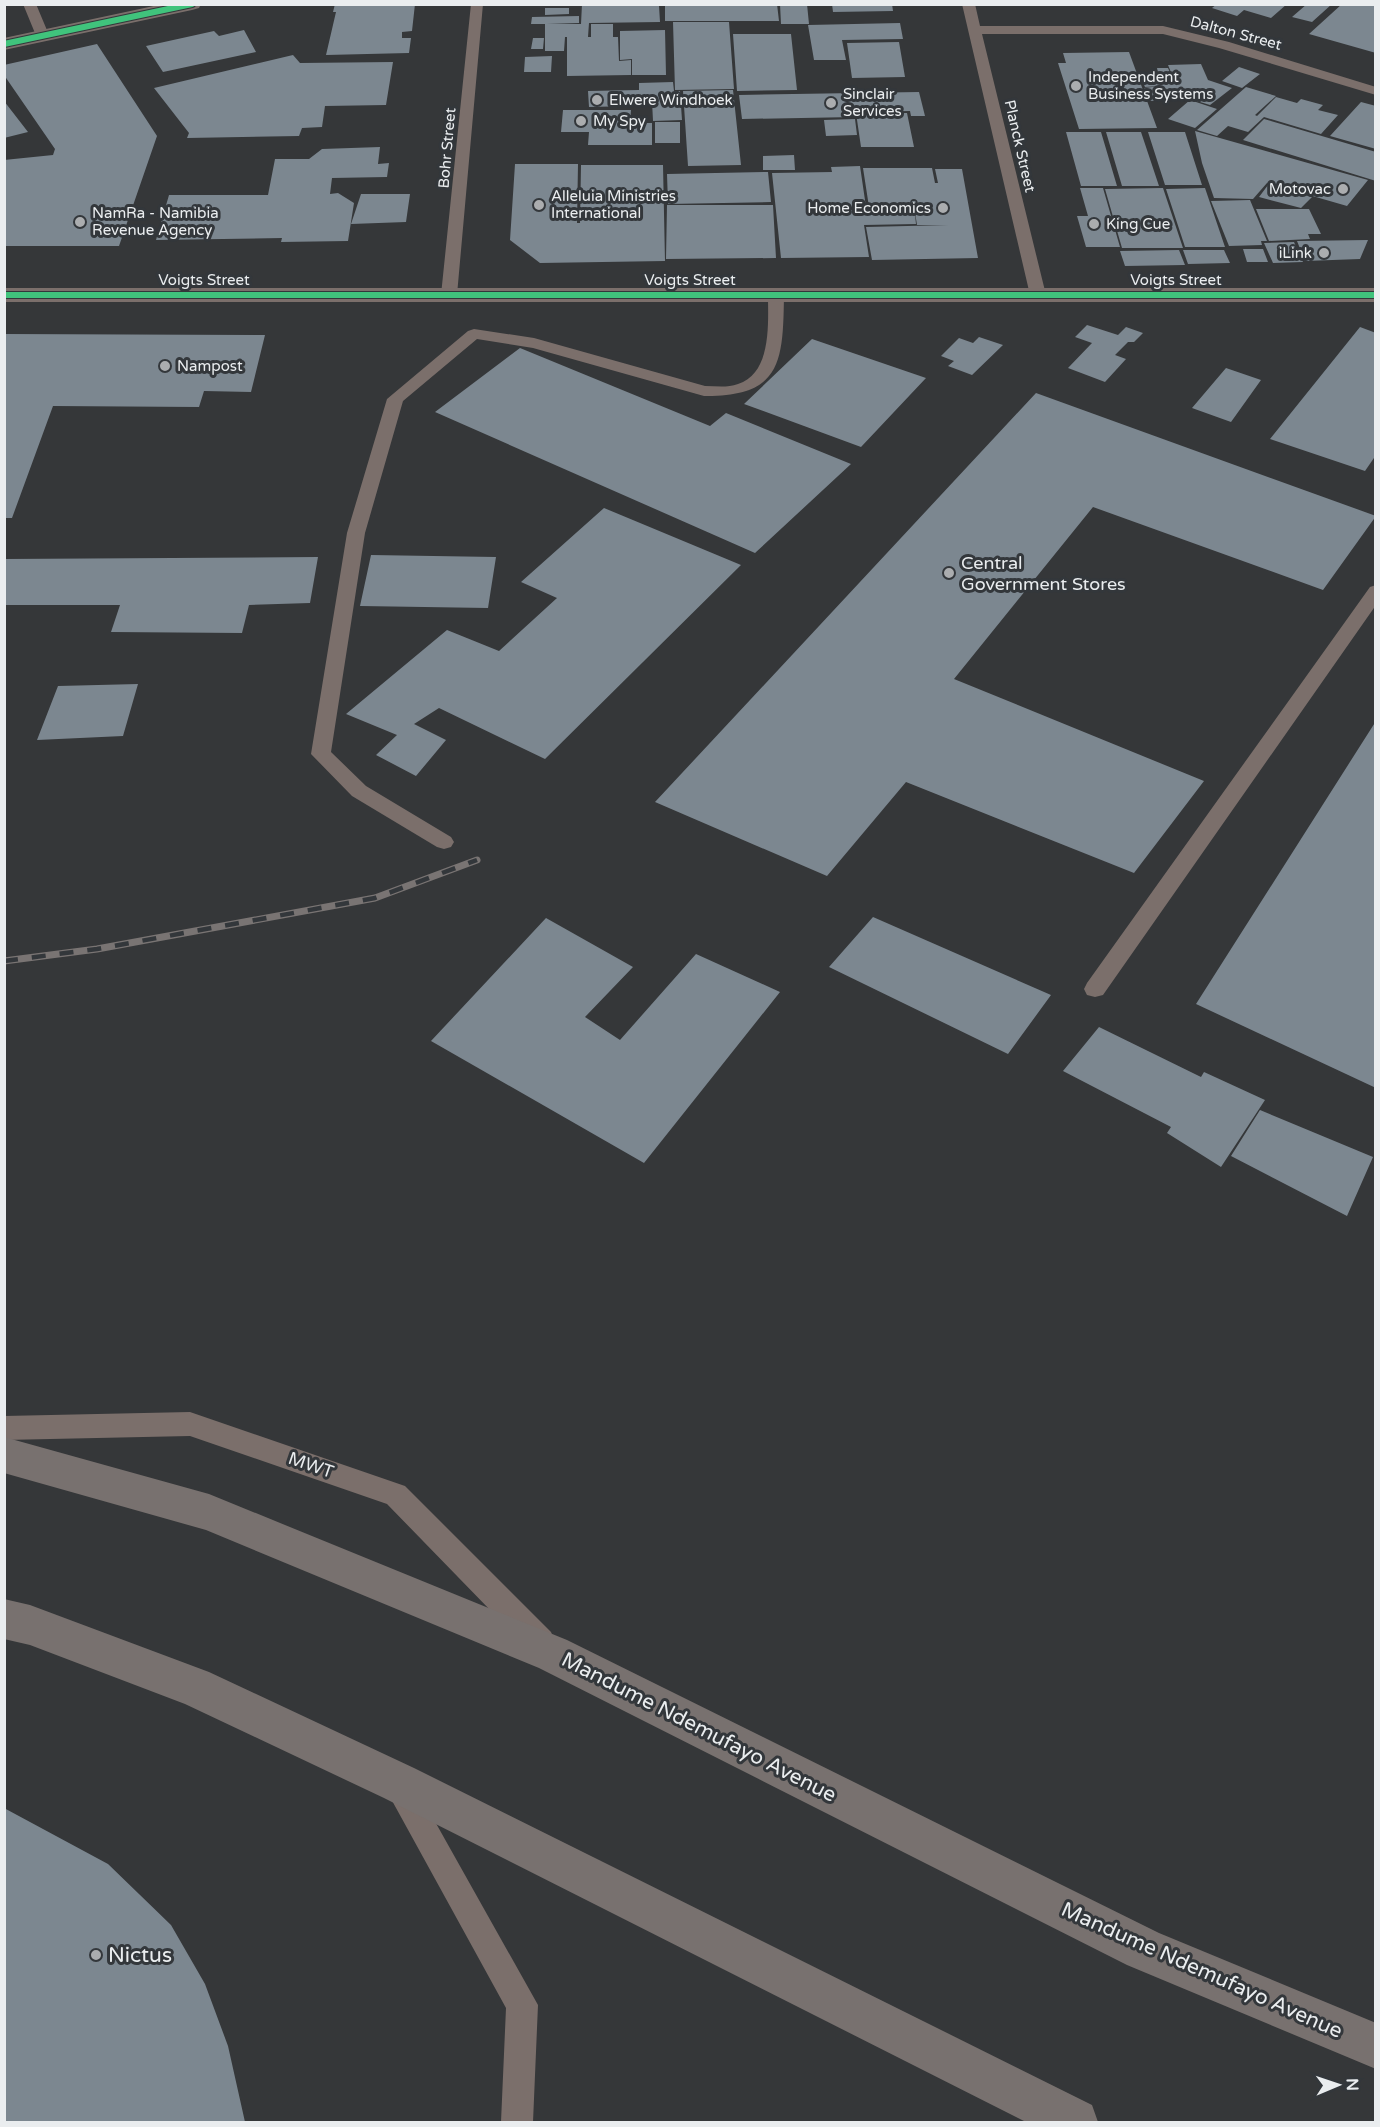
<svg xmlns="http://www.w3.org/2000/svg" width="1380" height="2127" font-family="'Varela Round',sans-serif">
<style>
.building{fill:#7c8790}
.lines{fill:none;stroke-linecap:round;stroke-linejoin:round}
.lane{fill:#7b6f6b;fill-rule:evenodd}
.street{fill:#7b6f6b;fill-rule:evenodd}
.primary{fill:#78716f;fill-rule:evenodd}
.rail-casing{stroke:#797473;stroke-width:7}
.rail{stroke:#33373b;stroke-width:4.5;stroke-dasharray:14;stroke-linecap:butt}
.cycleway-casing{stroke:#33373b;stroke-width:8}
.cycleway{stroke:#40c37c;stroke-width:6}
.poi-dot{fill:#abadaf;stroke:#33373b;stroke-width:2}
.labels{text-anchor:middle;stroke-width:6;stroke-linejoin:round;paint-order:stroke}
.far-street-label{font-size:15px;fill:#eaedef;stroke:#33373b}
.far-poi-label{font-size:15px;fill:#eaedef;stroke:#33373b;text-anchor:start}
.poi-label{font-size:18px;fill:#eaedef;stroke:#33373b;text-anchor:start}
.street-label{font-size:18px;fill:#eaedef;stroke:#33373b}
.near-street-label{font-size:21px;fill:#eaedef;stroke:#33373b}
.near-poi-label{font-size:21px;fill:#eaedef;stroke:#33373b;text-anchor:start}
</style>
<rect width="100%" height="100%" fill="#353739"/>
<path class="building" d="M335,4H415L412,31L402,32V38H411L409,53L326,55L336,12H333Z
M582,4L659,6L660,22L589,23L588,37H591V24H613V37H618L619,61L631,60V75L567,76V37H565L564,51H545V24H531L532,17L579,16V23L547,24H581Z
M665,4H777L779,21H665Z
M780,4H807L809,24H781Z
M832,4H892L893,11L833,12Z
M1217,4H1287L1271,18L1244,10L1237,16L1212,8Z
M1307,4H1332L1312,22L1292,17Z
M1342,4H1376V53L1309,34Z
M545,8H569V14L545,15Z
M673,22H729L734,89L675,90Z
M900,23L903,39L842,40L846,60H814L808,25Z
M244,30L256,52L163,72L146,46L214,31L219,36Z
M665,30L666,75H632V59L620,60V31Z
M733,34H791L797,90L737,91Z
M533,38H544L543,49H531Z
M899,42L905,77L852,78L847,43Z
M97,44L157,136L119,246H4V160L53,155L55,149L4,75V65Z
M1129,52L1157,128L1079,129L1058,63H1066L1063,53Z
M293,55L300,63L393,62L386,105L325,106L322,127L302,128L299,136L187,138L189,133L154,88Z
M552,56L551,72H524L525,57Z
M1201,64L1208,80L1232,88L1210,105L1190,99L1150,101L1144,88L1160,86L1145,87L1139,73H1158L1157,68H1168L1177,87L1168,65Z
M1239,67L1260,74L1242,88L1222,81Z
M673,82L674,91H680L682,120L653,121L652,101L633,102V106L589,107L588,91L639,90V83Z
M1246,87L1276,96L1255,115L1257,116L1276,97L1297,103L1301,99L1323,105L1318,110L1338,115L1321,134L1264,117L1248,132L1228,126L1217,136L1197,130Z
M733,90L741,165L688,166L683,91Z
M919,92L925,116H911L910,111L854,112L855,117L742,119L739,95Z
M1190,100L1217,109L1195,128L1168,119Z
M4,101L28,132L4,138Z
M1361,102L1376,106V149L1330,136Z
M563,110H631L630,123H652V145H588L589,132H561Z
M856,113H907L914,147H861Z
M855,119L857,135L826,136L824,120Z
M1264,119L1376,152V181L1243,140Z
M655,122H680V143H655Z
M1195,131L1368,180L1347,206L1267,183L1253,199L1214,198L1202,163Z
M1066,132H1101L1117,186H1081Z
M1106,132H1141L1159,186H1122Z
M1148,132H1185L1202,185H1165Z
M380,147L378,164L389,163L387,177L332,178L330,194L338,193L354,203L348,241L281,242L282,238L156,240L169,195H268L275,159H309L322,149Z
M794,155L795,170H763V156Z
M515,164H578L577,223H580L581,165H663L665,261L540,263L510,240Z
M860,166L866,207H869L863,168H932L935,183H938L935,169H962L978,258L872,260L866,227L948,225H917L914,206L916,224L864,225L869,257L781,258L772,173L832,172L831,167Z
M768,172L771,202L668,204L667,174Z
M1268,185L1312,197L1301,208L1259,197Z
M1080,188H1103L1120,247H1086L1077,216H1088Z
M1163,188L1183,248H1122L1105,189Z
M1205,188L1225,247H1185L1166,189Z
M361,194H410L406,222L351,224Z
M1250,200L1267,241H1261L1262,245L1229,246L1211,201Z
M667,205H773L776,258L666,259Z
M1256,209H1309L1321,234H1308L1310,239L1269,241Z
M1368,240L1360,259L1305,261L1297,241Z
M1294,242L1303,262L1273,263L1264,243Z
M1243,249H1263L1268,262H1247Z
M1179,250L1185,265L1125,266L1120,251Z
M1183,250H1224L1230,263L1188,264Z
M1087,325L1118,335L1126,327L1143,333L1134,342H1128L1115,355L1126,359L1105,382L1068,368L1092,343L1075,337Z
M1360,327L1376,333V455L1365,471L1270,439Z
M4,334L265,335L251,392L204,391L199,407L53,406L12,518H4Z
M979,337L1003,345L972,375L948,366L954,361L941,356L959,338L973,343Z
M812,339L926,378L861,447L744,404Z
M520,348L710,426L726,413L851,464L755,553L435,412Z
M1226,368L1261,380L1231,422L1192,408Z
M1036,393L1376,516L1323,590L1093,507L954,679L1204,781L1134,873L906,782L827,876L655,802Z
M604,508L741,565L545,759L439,708L414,724L446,740L416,776L376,755L397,735L346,714L447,630L499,651L557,598L521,582Z
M371,555L496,557L488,608L360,606Z
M318,557L310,603L249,605L242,633L111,632L120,605H4V559Z
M138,684L123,736L37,740L58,686Z
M1376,721V1088L1196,1004Z
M873,917L1051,995L1008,1054L829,967Z
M546,918L633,967L585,1017L620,1040L696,954L780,992L644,1163L431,1041Z
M1099,1027L1201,1077L1204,1072L1265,1100L1221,1167L1167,1133L1171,1127L1063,1071Z
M1260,1110L1373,1157L1347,1216L1231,1156Z
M4,1808L108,1864L171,1925L205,1984L228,2046L245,2122H4Z"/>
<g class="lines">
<path class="lane" d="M23,4H36L49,35L47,38H37Z
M471,4H483L457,295L449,300L441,295Z
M962,4H975L980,26H1163L1229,42L1376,87V95L1219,48L1163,34H982L1046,295L1038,300L1030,295Z
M776,290L784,295C783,361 782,397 704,396L533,348L477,339L403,401L365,533L331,752L366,786L451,837L454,842L451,847L444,849L437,847L352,796L311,754L347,533L387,399L468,331L474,329L534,338L705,386C716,386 727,388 738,384C772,373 768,323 768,295Z
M1376,585V605L1103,995L1095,997L1087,995L1084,989L1087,983L1370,587Z
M190,1412L405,1486L551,1632L555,1642L551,1652L541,1656L531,1652L387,1504L190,1436L4,1440V1416Z
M400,1772L410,1777L538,2005L533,2122H501L506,2008L390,1797L385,1787L390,1777Z"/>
<path class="street" d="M163,4H201L199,8L192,10L4,50V38Z
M4,288H1376V302H4Z"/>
<path class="primary" d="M4,1437L209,1494L567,1640L1159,1933L1376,2023V2069L1127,1965L539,1668L206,1530L4,1473Z
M4,1599L30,1605L209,1672L414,1768L1092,2105L1098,2122H1026L384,1798L185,1704L30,1645L4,1639Z"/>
<g class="rail-casing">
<path id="rail" d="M4,961L97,949L375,898L477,860"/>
</g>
<use href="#rail" class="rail"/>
<g class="cycleway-casing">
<path id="cycleway" d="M4,44L192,4
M4,295H1376"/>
</g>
<use href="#cycleway" class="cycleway"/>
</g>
<g class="poi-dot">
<circle cx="1076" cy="86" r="6"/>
<circle cx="597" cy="100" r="6"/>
<circle cx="831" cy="103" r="6"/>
<circle cx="581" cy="121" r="6"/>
<circle cx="1343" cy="189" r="6"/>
<circle cx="539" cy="205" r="6"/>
<circle cx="943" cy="208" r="6"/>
<circle cx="80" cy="222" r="6"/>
<circle cx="1094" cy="224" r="6"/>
<circle cx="1324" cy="253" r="6"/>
<circle cx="165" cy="366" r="6"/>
<circle cx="949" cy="573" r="6"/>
<circle cx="96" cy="1955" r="6"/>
</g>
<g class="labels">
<g class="far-street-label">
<text transform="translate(1236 33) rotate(15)" y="5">Dalton Street</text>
<text transform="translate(1020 146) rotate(77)" y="5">Planck Street</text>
<text transform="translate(447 148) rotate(-85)" y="5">Bohr Street</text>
<text x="204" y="285">Voigts Street</text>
<text x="690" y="285">Voigts Street</text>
<text x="1176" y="285">Voigts Street</text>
</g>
<g class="far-poi-label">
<text x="1088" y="82">Independent<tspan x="1088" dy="17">Business Systems</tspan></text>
<text x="843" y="99">Sinclair<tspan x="843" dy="17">Services</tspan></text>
<text x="609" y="105">Elwere Windhoek</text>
<text x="593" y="126">My Spy</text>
<text x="1331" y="194" text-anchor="end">Motovac</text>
<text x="551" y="201">Alleluia Ministries<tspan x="551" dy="17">International</tspan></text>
<text x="931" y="213" text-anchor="end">Home Economics</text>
<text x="92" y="218">NamRa - Namibia<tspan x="92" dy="17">Revenue Agency</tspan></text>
<text x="1106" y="229">King Cue</text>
<text x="1312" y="258" text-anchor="end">iLink</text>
<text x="177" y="371">Nampost</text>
</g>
<g class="poi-label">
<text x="961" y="569">Central<tspan x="961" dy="21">Government Stores</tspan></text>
</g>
<g class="street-label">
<text transform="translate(311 1465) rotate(19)" y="6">MWT</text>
</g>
<g class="near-street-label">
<text transform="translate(699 1727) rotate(27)" y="7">Mandume Ndemufayo Avenue</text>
<text transform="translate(1202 1970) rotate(24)" y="7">Mandume Ndemufayo Avenue</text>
</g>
<g class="near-poi-label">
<text x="108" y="1962">Nictus</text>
</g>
</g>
<rect width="1380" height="2127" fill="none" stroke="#eaedef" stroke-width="12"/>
<g transform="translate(1338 2085) rotate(88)" stroke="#33373b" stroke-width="4.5" paint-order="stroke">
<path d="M0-4.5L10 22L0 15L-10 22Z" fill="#eaedef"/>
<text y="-9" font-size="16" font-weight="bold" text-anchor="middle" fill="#eaedef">N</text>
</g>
</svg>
